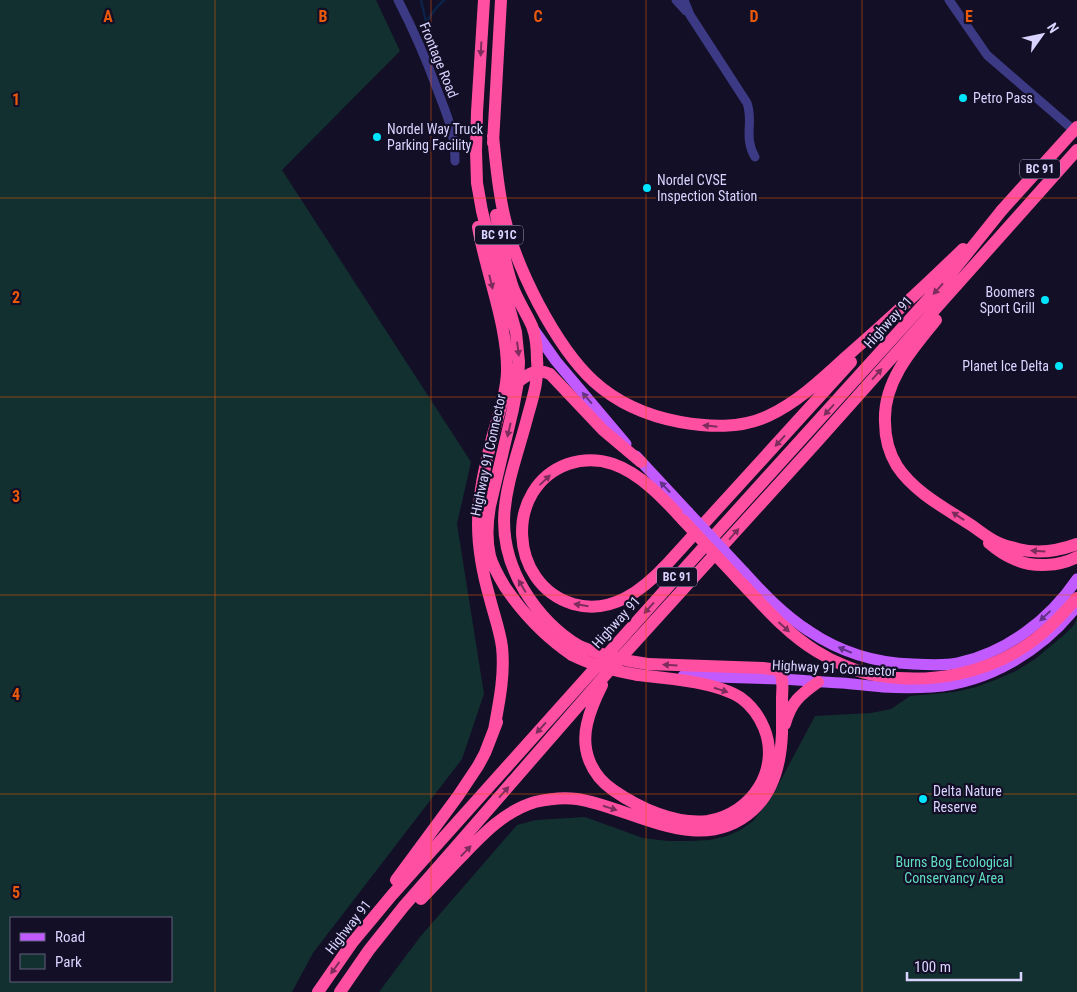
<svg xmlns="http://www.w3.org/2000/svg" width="1077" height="992" font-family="'Roboto Condensed',sans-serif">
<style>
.green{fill:#12302f;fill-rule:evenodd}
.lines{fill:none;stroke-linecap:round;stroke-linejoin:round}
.stream{stroke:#0c2248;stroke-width:2.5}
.minor{stroke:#3d3a85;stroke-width:9}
.major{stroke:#c25bff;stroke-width:11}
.highway{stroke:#ff4fa3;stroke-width:12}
.major-bridge{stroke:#c25bff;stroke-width:11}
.highway-bridge{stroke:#ff4fa3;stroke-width:12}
.oneway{fill:#7d2c5e}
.oneway2{fill:#623188}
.grid{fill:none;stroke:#e8590c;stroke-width:1;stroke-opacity:0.55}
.poi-dot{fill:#00e5ff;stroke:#130f26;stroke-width:2}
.labels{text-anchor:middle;stroke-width:4.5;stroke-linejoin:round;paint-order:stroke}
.shield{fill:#130f26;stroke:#9e99be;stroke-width:1}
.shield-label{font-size:12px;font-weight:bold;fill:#d9d4ff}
.street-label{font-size:14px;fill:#d9d4ff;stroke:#130f26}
.poi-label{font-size:14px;fill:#d9d4ff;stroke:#130f26;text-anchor:start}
.park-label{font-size:14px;fill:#5fe0c0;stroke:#130f26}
.grid-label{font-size:16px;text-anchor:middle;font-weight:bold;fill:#e8590c;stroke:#130f26;stroke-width:4.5;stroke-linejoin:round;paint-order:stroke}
</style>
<rect width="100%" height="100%" fill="#130f26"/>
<path class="green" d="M0,0H376L400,51L282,170L471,462L457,524L484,694L462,759L313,953L292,992H0ZM11,918H171V981H11Z
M1077,618V992H379L420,937L517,825L536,820L585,817L643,838L668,841H690L710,840L727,836L742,829L753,821L765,806L775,791L815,716L871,713L891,709L910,696L955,692L976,687L995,680L1016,671L1035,659L1064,635L1074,625Z"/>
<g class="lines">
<path class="stream" d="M421,0L426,22
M426,22L437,7L444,0"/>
<path class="minor" d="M398,0C413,29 426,59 437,89C447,115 455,132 455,161
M676,0L686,11
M684,0L690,15L747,103C754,122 743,137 755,157
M949,0L987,55L1077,133"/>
<path class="major" d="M534,330L556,361L626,444
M636,456L688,512
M744,572C764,594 784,615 809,631C840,652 876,663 913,664C928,665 944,666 958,663C1007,652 1049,620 1077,579
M683,676C716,677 748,678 781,679C801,680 821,682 842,683C855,684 869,686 883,687C899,688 916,688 932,687C989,683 1043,650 1077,606"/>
<path class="highway" d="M484,0L477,112L476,151L477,183L482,211L492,251L511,314L516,332L519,362L518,382L513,409L490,506C487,523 486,539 490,556C493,567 499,577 505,587C524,615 544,636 572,655
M493,136C496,164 498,192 505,219C512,249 524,276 538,303C572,367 605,408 680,422C709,427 740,429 768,416C798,402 822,379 846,357C886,322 925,286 963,249
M493,143L501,0
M496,215C500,239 505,262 512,285C517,300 526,312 532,326C536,336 537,349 537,360C539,379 533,397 528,415C511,480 486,526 524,590C538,613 556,632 579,646
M478,227C486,273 508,326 507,372C506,395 498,416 492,438C485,466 478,495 478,524C478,550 483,575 490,599C494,615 500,631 502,647C505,675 499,703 494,730
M936,320C912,349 883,382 885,422C885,438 889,453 897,466C914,492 945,508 971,525C980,531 989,539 999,543C1005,546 1012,547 1018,549C1038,554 1058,551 1077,544
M518,382C528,374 537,368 550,374L603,430L641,462
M683,520C665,500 640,473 613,464C598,459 583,459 568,464C504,487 508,584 573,604C612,615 643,590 668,563L851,362
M989,543C997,550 1006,556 1016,560C1035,568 1059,566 1077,557
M738,579C763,605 785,632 816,651C832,661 856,672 875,675C930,685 989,674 1034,640C1050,628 1064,613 1077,598
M602,685C596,697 590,710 587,724C581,750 591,775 613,790C639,808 675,825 708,821C752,814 781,769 764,728C759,716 752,706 741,698C717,682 667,678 638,675
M785,724C791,702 800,695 818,682
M396,880L458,796L478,766L485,753L497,722
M421,899C435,885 448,870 463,855C484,833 505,811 535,802C548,799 563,797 577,799C634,808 700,858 753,810C774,791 781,760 782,733C782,722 782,711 782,699C782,693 783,686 782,680C782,676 780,673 778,670L763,668L648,664
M318,992L352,943L392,895L674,580L949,276L1002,210
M340,992L369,950L404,906L460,842L607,673L815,444L1077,150"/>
<path class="major-bridge" d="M688,512L744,572"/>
<path class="highway-bridge" d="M1002,210L1077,127
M683,520L738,579
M579,646C601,655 625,661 648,664
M572,655C593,666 615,671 638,675"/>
</g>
<defs><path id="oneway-solid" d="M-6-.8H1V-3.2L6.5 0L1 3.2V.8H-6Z" transform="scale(1.25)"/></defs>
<g class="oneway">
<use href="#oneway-solid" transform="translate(481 49) rotate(93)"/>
<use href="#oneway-solid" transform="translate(491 282) rotate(76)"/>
<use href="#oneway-solid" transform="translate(938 289) rotate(132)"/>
<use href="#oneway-solid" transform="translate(518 349) rotate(83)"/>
<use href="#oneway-solid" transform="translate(877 374) rotate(-48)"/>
<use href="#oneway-solid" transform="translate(829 410) rotate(132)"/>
<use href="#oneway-solid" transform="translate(710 426) rotate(-174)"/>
<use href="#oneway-solid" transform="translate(509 430) rotate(103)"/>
<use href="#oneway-solid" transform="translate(780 441) rotate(132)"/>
<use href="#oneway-solid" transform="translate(545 480) rotate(-43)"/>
<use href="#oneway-solid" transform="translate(958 516) rotate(-146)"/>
<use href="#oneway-solid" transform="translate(734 534) rotate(-48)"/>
<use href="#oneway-solid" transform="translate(1038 551) rotate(-176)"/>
<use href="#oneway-solid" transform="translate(522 586) rotate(-121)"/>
<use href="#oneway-solid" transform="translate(581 605) rotate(-171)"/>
<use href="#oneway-solid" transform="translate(649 608) rotate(132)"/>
<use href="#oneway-solid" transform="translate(784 627) rotate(42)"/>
<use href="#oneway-solid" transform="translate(670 665) rotate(-177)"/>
<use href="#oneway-solid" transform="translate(721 690) rotate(18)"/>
<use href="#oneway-solid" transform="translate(541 728) rotate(132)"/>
<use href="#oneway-solid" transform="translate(504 792) rotate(-48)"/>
<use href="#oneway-solid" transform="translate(610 808) rotate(18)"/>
<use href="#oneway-solid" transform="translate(466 851) rotate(-46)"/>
<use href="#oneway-solid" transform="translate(335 968) rotate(126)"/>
</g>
<g class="oneway2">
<use href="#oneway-solid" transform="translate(587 398) rotate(-131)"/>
<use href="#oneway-solid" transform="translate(665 487) rotate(-133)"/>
<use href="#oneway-solid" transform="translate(1045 616) rotate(137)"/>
<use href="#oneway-solid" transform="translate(845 650) rotate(-157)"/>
</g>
<path class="grid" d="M215,0V992M431,0V992M646,0V992M862,0V992M0,198H1077M0,397H1077M0,595H1077M0,794H1077"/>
<g class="poi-dot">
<circle cx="963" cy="98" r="5"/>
<circle cx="377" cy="137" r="5"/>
<circle cx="647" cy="188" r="5"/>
<circle cx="1045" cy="300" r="5"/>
<circle cx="1059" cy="366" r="5"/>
<circle cx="923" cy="799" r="5"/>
</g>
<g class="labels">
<g class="shield">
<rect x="1020" y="159.5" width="40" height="19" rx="4"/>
<rect x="475" y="225.5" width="48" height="19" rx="4"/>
<rect x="657" y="567.5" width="40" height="19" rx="4"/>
</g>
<g class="shield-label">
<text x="1040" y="173">BC 91</text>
<text x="499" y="239">BC 91C</text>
<text x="677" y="581">BC 91</text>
</g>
<g class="street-label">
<text transform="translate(439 60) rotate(68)" y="5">Frontage Road</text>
<text transform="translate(888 322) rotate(-48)" y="5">Highway 91</text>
<text transform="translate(488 455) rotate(-78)" y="5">Highway 91 Connector</text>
<text transform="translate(616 622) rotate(-48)" y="5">Highway 91</text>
<text transform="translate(834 668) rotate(3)" y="5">Highway 91 Connector</text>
<text transform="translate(348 927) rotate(-52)" y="5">Highway 91</text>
</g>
<g class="poi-label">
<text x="973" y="103">Petro Pass</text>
<text x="387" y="134">Nordel Way Truck<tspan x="387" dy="16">Parking Facility</tspan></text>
<text x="657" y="185">Nordel CVSE<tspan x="657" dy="16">Inspection Station</tspan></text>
<text x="1035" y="297" text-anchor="end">Boomers<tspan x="1035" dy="16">Sport Grill</tspan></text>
<text x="1049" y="371" text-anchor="end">Planet Ice Delta</text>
<text x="933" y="796">Delta Nature<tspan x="933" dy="16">Reserve</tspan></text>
</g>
<g class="park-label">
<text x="954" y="867">Burns Bog Ecological<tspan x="954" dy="16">Conservancy Area</tspan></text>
</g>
</g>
<g class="grid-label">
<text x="108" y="22">A</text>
<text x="323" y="22">B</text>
<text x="538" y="22">C</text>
<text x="754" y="22">D</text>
<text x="969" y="22">E</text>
<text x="16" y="105">1</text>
<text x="16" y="303">2</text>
<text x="16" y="502">3</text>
<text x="16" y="700">4</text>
<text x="16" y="898">5</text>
</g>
<rect x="10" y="917" width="162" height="65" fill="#130f26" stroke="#625e7d"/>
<rect x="20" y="933" width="25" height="8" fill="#c25bff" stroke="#625e7d"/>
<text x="55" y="942" font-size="15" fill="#d9d4ff">Road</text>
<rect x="20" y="954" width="25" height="15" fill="#12302f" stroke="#625e7d"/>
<text x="55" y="967" font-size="15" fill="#d9d4ff">Park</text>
<g transform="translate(1042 35) rotate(57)" stroke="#130f26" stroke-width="4" paint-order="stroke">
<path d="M0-4L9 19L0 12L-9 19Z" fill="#d9d4ff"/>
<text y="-8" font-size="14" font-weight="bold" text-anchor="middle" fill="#d9d4ff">N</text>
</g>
<path d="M907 972v8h114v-8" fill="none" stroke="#d9d4ff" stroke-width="2.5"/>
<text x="914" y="972" font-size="15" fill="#d9d4ff" stroke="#130f26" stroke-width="4" paint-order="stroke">100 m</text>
</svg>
